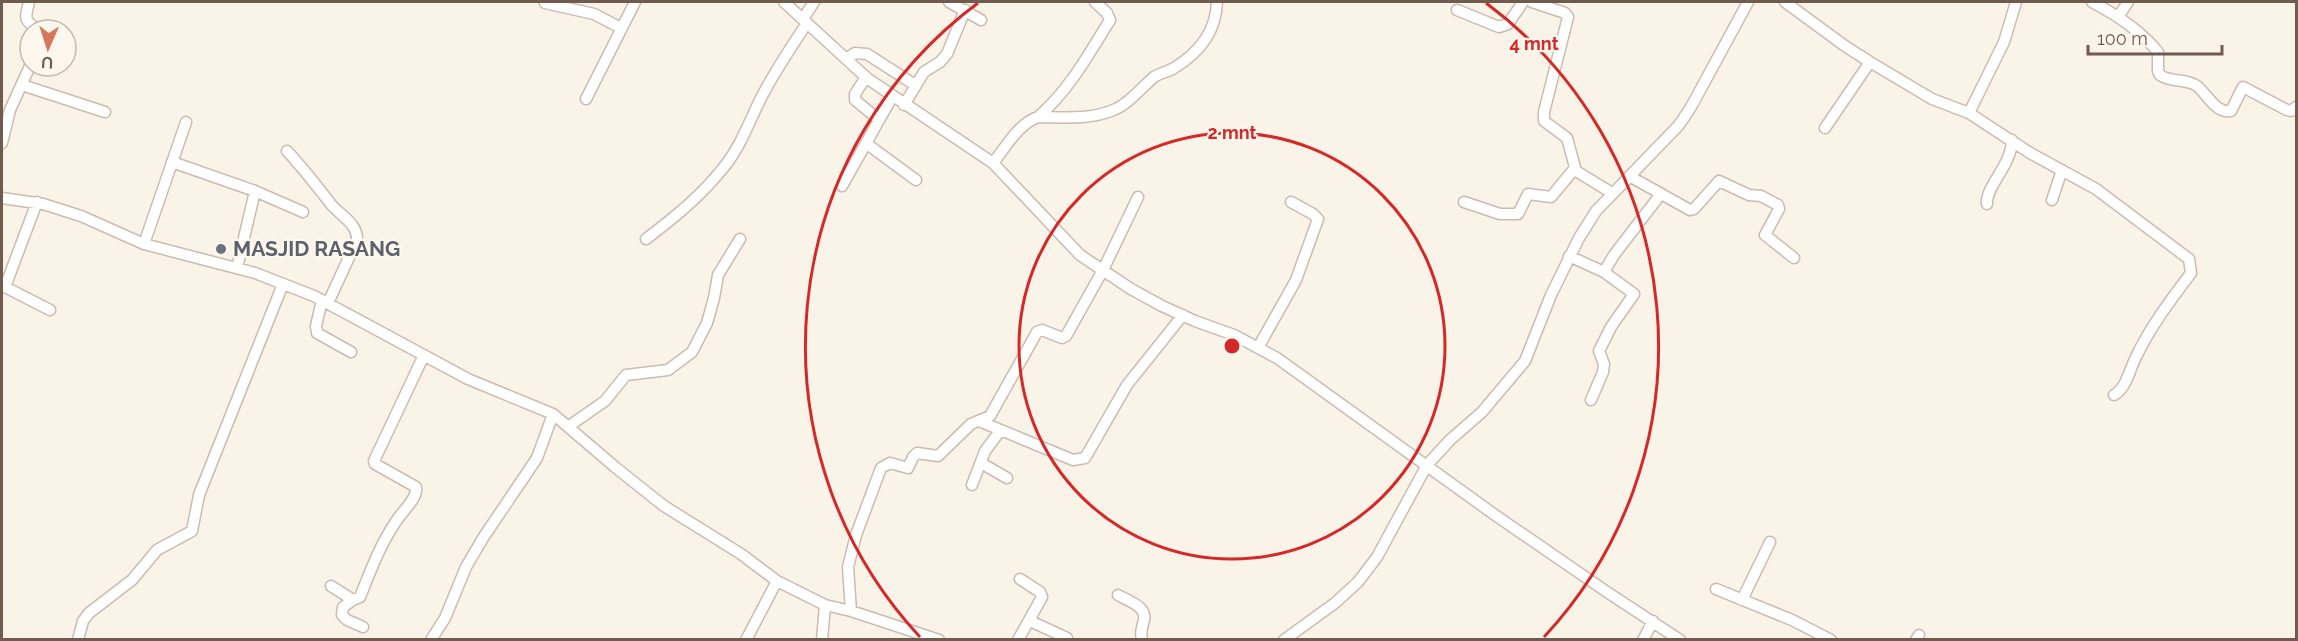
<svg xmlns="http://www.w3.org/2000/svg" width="2298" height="641" font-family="Raleway,sans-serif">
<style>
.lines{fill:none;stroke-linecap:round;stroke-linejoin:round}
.minor-casing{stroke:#cbbbb0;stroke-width:13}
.minor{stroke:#fff;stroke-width:10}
.ring{fill:none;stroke:#d62828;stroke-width:3}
.worship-dot{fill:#6b7280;stroke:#fdf7ee;stroke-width:2}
.labels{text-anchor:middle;stroke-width:4.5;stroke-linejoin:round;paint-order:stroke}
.worship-label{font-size:21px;font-weight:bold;fill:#5b616d;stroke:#fdf7ee;text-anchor:start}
.centre{fill:#d62828;stroke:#fdf7ee;stroke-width:3}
.ring-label{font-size:18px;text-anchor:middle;font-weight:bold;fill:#d62828;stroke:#fdf7ee;stroke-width:4.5;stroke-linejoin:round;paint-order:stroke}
</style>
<rect width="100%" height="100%" fill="#faf3e8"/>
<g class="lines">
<g class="minor-casing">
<path id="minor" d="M29,2C25,19 23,21 40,30
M784,2L868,79L993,163L1080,255L1131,289L1162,306L1195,321L1234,335L1277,358L1495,515L1607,592L1680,640
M949,2L981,20
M1532,2L1565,13L1568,17L1544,112V121L1567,138L1576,171L1612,193
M1785,2L1845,46L1870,62L1932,99L1969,113L2030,153L2096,189L2189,259L2191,273C2170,301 2150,327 2135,359C2129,372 2126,388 2114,395
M2092,2C2117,15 2140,30 2158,52V71L2160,75C2171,83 2186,78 2197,86C2208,95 2216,114 2231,111L2243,87L2287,110L2291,111L2296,107
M545,3L594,14L621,28
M1457,10L1499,27L1508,24L1523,2
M2118,17L2128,2
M803,19L814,2
M846,59L855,53L867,54L915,85
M866,77L855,94V100L878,119
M22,85L105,112
M586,99L635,2
M904,105L924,72L940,62L947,54L965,10
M1969,113L2004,42L2016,2
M1038,117C1070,89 1088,55 1110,20L1107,13L1095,2
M1825,128L1870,62
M2,143L10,110L30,66
M867,144L916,180
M287,151C303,168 316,185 330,203C339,215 358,223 357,240L328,303
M172,162L255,191L303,212
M993,163C1006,147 1018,124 1038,117C1062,117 1087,120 1111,111C1128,105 1140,89 1154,77C1160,73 1168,72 1174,68C1199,53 1216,31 1217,2
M1631,177L1690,210L1694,209L1719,181L1749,195L1761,196L1778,205L1779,209L1765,235L1794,258
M842,186L892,97
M2,198L43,204L81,216L144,244L255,273L314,296L468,379L553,414L615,467L664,506L741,554L777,581L825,605L851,611L939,640
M2052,200L2062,170
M37,202L5,287L50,310
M1464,202L1500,214H1518L1528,194L1551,197L1575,168
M1987,204C1985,187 2012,165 2012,140
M646,239C675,217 701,196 724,167C740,147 748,125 759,102C772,75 790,49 807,23
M144,244L186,122
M1569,256L1604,272L1634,294L1611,327L1599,351L1604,364L1603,372L1591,400
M237,268L255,191
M1604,272L1614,255L1660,195
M322,300L316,326L317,333L351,352
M1259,346L1296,280L1318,219L1313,214L1291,202
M979,421L1073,460L1085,458L1127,385L1183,315
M569,426L605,401L626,375L668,370L692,352L707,323L714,298L718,275L740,239
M981,463L1007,478
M972,485L985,451L1000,431
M331,586L353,600L360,597C370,572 380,545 395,523C401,512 418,499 416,487L375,464L374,461L424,355
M1716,589L1792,620L1831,640
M1118,595C1128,601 1147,606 1144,620C1142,628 1140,632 1142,640
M353,600L343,607L342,615L347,620L363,627
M1742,600L1770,542
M851,611L848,567L856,535L881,468L890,463L908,468L913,457L917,453L938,456L971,424L990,416L1037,332L1042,330L1062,338L1066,336L1103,270L1138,197
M1030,621L1067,638
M78,640L83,621L89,613L132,580L157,550L192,531L199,495L283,284
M431,640L445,618L466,567L483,538L537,458L553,414
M746,640L777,581
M822,640L825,605
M1018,640L1042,597L1040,592L1020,579
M1284,640L1335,603L1358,582L1377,557L1427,465L1450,440L1482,412L1525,361L1551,295L1579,238L1596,211L1679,125L1691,107L1748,2
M1643,640L1653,621
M1916,640L1919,635"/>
</g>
<use href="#minor" class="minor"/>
</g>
<g class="ring">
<circle cx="1232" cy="346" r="213"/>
<path d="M920 637A427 427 0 0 1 978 3M1486 3A427 427 0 0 1 1544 637"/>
</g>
<circle class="worship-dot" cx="221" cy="249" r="6"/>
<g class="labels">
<g class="worship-label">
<text x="233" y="256">MASJID RASANG</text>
</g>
</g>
<circle cx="1232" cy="346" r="9" class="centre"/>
<g class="ring-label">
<text x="1534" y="50">4 mnt</text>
<text x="1232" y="139">2 mnt</text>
</g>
<rect width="2298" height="641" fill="none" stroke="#715b4f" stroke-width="6"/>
<g transform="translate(48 48) rotate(183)"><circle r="28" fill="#fdf7ee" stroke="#c5b9ae" stroke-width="1.5"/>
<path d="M0-4.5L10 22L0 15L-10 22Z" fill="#d5775d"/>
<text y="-9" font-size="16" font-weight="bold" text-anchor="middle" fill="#715b4f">U</text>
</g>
<path d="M2088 45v9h134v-9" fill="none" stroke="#715b4f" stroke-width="3"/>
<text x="2097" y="45" font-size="18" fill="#715b4f" stroke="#fdf7ee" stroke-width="4.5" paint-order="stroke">100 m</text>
</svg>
